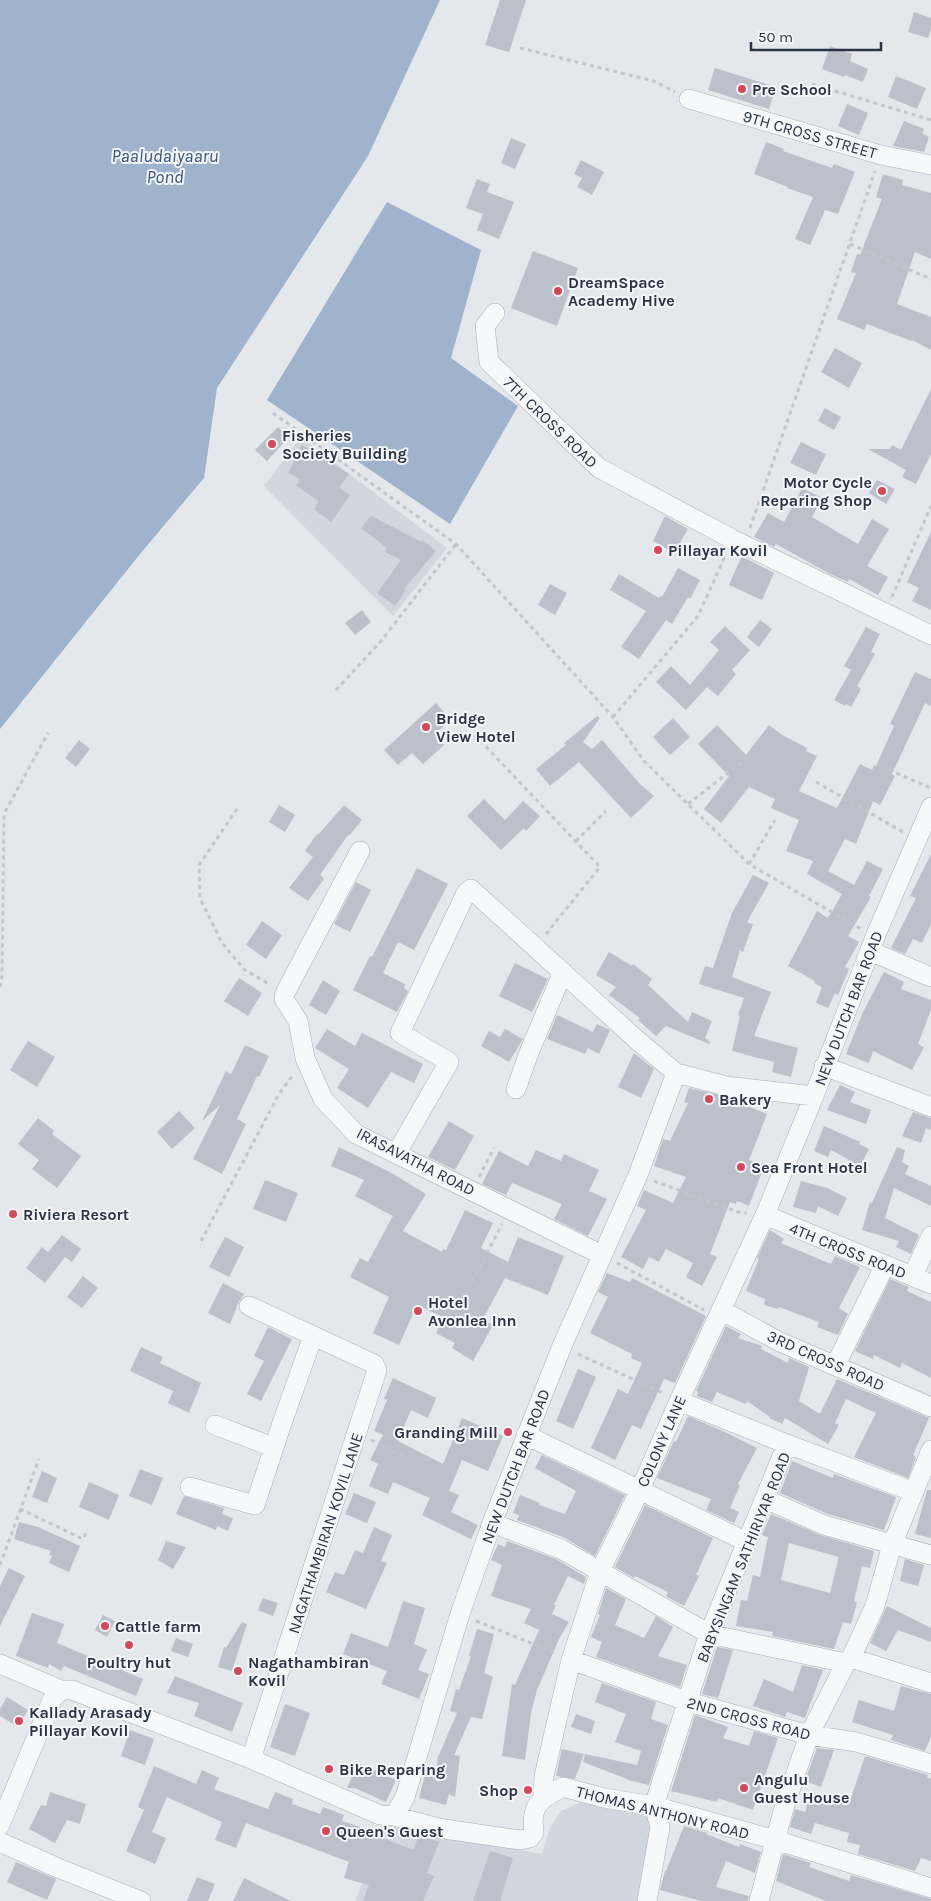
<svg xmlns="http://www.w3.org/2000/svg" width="931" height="1901" font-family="Karla,sans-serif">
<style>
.built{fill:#d2d6de}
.water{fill:#9fb4cc}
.building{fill:#bbc0ca;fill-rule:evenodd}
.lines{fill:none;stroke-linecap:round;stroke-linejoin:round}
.minor-casing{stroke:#a9aeb7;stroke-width:20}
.path{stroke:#c2c5cb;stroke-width:3;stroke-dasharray:4 4;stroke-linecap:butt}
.minor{stroke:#f7f8fa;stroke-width:19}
.poi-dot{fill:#d1495b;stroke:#f4f6f9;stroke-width:2}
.labels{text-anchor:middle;stroke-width:4;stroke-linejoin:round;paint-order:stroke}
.poi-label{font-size:16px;font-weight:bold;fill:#2b3445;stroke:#f4f6f9;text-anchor:start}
.street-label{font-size:16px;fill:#2b3445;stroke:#f4f6f9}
.water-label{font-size:18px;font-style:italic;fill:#34527a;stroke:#f4f6f9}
</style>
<rect width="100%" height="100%" fill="#e4e7ec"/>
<path class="built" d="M301,437L447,548L393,616L264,486Z
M583,1801L653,1817L637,1901H355L386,1825L542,1854L549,1830L561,1811Z"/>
<path class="water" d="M0,0H440L368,156L217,388L204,478L140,554L0,729Z
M387,202L481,250L451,358L518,406L450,524L267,400Z"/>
<path class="building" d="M500,0H526L509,52L485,45Z
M914,12L931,18V29L928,38L908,32Z
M830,46L852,54L850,61L868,69L863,82L845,75L844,77L822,69Z
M715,68L776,87L769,109L708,90Z
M896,76L926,88L917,109L888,97Z
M847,104L868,113L859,135L838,126Z
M904,121L924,129L922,133L929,137L924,152L893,146Z
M511,138L526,144L515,169L501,163Z
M766,142L784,149L783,151L832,168L834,164L855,172L838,214L825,210L810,245L795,239L813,197L787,188L788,187L754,174Z
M581,160L604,172L592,195L577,187L582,178L574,174Z
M883,174L903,180L902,185L931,193V259L915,252L897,304L931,317V350L912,340L911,341L867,324L864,330L837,319L856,273L851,272L857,254L860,255L882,199L876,197Z
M477,179L490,184L487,192L514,202L499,239L477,230L483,214L466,208Z
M533,251L578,268L557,326L511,308Z
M835,348L862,363L849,388L821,372Z
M931,389V454L916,484L902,477L906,470L868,449H890L892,445L901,450Z
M825,408L841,417L834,430L818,421Z
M278,427L289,437L267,461L255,450Z
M801,442L826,454L816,475L790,463Z
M302,445L349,474L339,488L350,495L331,522L314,509L319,501L296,486L300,479L288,473Z
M877,480L895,489L886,504L869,493Z
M802,488L822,498L812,517L858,544L872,519L889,529L867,566L888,577L878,595L849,579L848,582L830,574L776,544L774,547L754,537L768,513L784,522Z
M371,516L422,542L424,541L436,551L404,589L406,590L395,606L377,593L401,560L385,552L387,548L361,528Z
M665,516L688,529L674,553L653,541Z
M931,532V610L912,601L919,588L907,582Z
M743,557L774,573L762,600L729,585L741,558Z
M678,568L700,580L690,599L688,597L672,624L666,620L639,659L621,647L646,611L610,590L619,574L659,598L661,596L662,597Z
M550,584L567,593L555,615L538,605Z
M362,610L371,622L355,635L345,623Z
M760,620L772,629L759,647L747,637Z
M725,626L750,650L732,670L736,674L718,696L707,687L686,710L656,682L671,666L690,685L719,650L710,642Z
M866,627L880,634L871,652L875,654L857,686L861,689L851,707L846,704L845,706L834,700L851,670L844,666Z
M915,672L931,679V706L925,703L892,774L895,776L880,805L873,801L856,844L845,839L828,871L854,885L867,861L883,869L869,896L871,897L848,936L859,942L845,967L849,969L838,995L835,993L828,1008L816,1003L822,987L814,983L815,981L788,966L817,911L828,918L842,894L807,874L813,861L786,851L799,820L771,808L775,799L749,787L721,823L704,809L729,776L698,744L717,725L746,755L769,725L782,735L807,748L806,751L817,756L799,791L837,808L860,764L872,770L874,765L876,766L894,726L890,724Z
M436,703L451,720L435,734L444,745L423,764L412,753L398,765L384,750Z
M597,716L600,718L583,742L592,749L602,740L640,784L654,796L631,818L579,762L550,786L536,769L566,745L564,743Z
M673,718L690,737L670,755L653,737Z
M79,740L90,749L76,767L65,758Z
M484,799L505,820L523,801L540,816L526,831L524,828L501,850L467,816Z
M279,805L295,815L285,832L269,822Z
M344,805L362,820L349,836L348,835L320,875L324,879L308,901L289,888L313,857L305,851L317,834L318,835Z
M931,854V924L922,943L913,939L905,954L891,948L916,898L910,896Z
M417,868L448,884L414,950L398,942L383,973L405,984L404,988L408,991L397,1012L353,990L370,956L372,957Z
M753,875L769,883L747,922L753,924L743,952L740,950L732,977L771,992L754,1036L798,1048L791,1077L772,1072L774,1062L732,1051L740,1016L738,1015L744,998L699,984L705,966L713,968L732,913Z
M356,882L371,890L350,932L334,924Z
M262,921L282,935L266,959L246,945Z
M609,952L632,966L633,964L652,979L648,985L688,1022L692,1012L712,1021L705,1038L710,1042L709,1044L666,1026L656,1036L638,1020L640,1018L609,995L616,987L596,975Z
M515,963L548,979L532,1012L499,996Z
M884,972L904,982L901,989L931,1000V1010L918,1044L924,1047L912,1070L873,1051L869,1063L846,1054L863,1012Z
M239,978L262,993L248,1016L224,1001Z
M323,980L340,991L326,1015L309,1005Z
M557,1015L593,1032L597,1024L610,1030L599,1054L588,1048L585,1054L547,1039Z
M327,1029L355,1046L362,1033L423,1064L414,1083L391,1072L368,1108L337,1088L349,1069L315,1048Z
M505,1029L523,1039L509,1062L481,1046L489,1031L500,1037Z
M28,1041L55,1057L37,1087L10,1070Z
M245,1045L269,1056L259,1077L257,1076L237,1119L246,1124L222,1174L193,1159L220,1105L202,1121L226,1071L231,1074Z
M634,1053L654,1069L641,1098L618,1087Z
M840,1085L855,1092L850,1102L871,1110L866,1124L827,1110Z
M689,1088L733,1098L732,1100L767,1114L749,1160L763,1165L762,1172L749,1206L737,1201L736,1204L730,1202L710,1254L717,1257L702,1286L686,1277L693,1263L666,1249L659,1262L649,1257L643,1269L621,1257L646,1210L637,1206L644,1190L673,1203L686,1177L654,1166L663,1139L670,1141L688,1103L684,1102Z
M179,1111L195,1128L172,1149L157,1132Z
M913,1112L931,1118V1130L926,1128L921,1143L902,1136Z
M38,1118L54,1131L52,1134L81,1156L57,1188L32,1169L39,1160L18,1144Z
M449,1121L474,1136L455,1170L428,1157Z
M824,1126L860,1142L859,1144L869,1149L860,1166L831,1150L828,1157L814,1151Z
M339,1147L390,1172L426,1194L403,1231L442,1252L443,1249L446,1250L465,1210L493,1223L481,1248L508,1262L518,1237L564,1256L548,1295L505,1278L483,1319L493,1325L473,1361L452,1348L455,1343L436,1333L443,1317L417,1305L399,1345L373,1333L389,1297L350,1277L360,1258L368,1262L393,1216L355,1196L364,1180L331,1166Z
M897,1147L905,1150L902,1162L909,1166L905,1174L931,1186V1206L894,1188L885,1218L919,1235L911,1254L896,1247L899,1241L862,1230L870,1202L872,1203Z
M536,1150L561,1161L564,1154L599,1170L589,1191L607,1199L588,1236L554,1219L562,1204L512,1183L506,1195L482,1184L499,1151L528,1166Z
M265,1180L298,1193L286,1222L253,1209Z
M801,1181L827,1188L847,1198L838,1216L818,1206L816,1213L793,1207Z
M770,1230L784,1239L781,1243L831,1264L835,1256L860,1267L839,1308L848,1314L838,1335L817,1327L819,1322L779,1307L778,1309L764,1305L765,1299L746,1291L759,1259L757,1258Z
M62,1235L81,1249L72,1262L65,1257L45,1283L26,1268L42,1247L48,1252Z
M225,1237L244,1247L229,1277L209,1267Z
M607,1273L630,1282L632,1278L706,1316L675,1383L664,1379L641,1429L632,1425L615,1460L591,1448L618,1389L628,1394L642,1363L631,1358L632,1354L590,1333L608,1297L598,1292Z
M83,1276L98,1288L82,1308L67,1297Z
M890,1279L909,1287L907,1291L931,1302V1378L902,1363L900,1368L874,1355L873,1359L855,1351Z
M223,1283L244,1294L239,1301L230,1324L208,1313Z
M726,1326L741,1334L738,1338L762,1346L761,1349L788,1363L789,1358L809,1367L799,1401L820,1414L837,1379L929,1418L913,1455L916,1457L908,1478L854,1457L876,1413L846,1399L835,1423L839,1425L828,1444L785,1418L782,1424L769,1418L770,1417L747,1401L746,1404L717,1392L712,1402L697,1396L698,1392L696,1391Z
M268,1327L292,1339L261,1401L247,1394L264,1361L254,1356Z
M141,1347L163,1357L160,1363L201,1383L189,1413L168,1403L173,1391L130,1371Z
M578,1369L596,1377L573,1429L556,1421Z
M393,1378L436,1398L428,1418L411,1410L398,1441L443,1464L462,1418L503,1436L488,1471L462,1460L449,1491L459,1495L451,1512L478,1525L471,1539L422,1515L430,1498L393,1482L388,1494L369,1486L378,1464L370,1460L383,1435L374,1431L387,1400L384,1399Z
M688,1416L725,1432L757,1448L738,1484L740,1485L730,1508L739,1512L734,1523L706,1510L711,1499L657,1478L674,1441L676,1442Z
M542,1455L625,1495L595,1556L565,1538L517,1520L519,1515L513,1513L520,1495L540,1503L539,1505L565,1514L576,1491L535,1468Z
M792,1461L833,1478L834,1474L896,1497L884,1530L828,1514L780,1493Z
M140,1469L163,1478L152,1505L129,1496Z
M42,1471L57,1478L47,1503L32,1497Z
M89,1482L119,1495L109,1520L79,1507Z
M927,1490H931V1538L915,1534Z
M354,1493L376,1502L367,1523L345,1514Z
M184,1496L224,1508L222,1514L233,1518L228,1531L217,1526L216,1530L176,1514Z
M645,1505L713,1538L696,1575L699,1576L684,1606L666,1596L668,1592L635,1576L634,1578L615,1567Z
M771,1514L820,1535L874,1551L870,1568L862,1566L854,1601L857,1603L851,1624L843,1622L834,1649L772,1636L773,1632L736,1626L741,1600L747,1601L753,1575L760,1577L768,1537L762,1535ZM789,1543L839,1557L830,1593L781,1580Z
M19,1522L38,1527L80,1546L69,1572L49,1563L52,1556L49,1555L51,1551L14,1539Z
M374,1527L392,1535L381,1561L387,1563L366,1609L326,1592L335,1572L344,1575L355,1550L363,1553Z
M166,1541L186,1547L173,1569L158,1560Z
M507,1541L556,1559L586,1577L584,1584L568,1576L554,1605H556L552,1614L569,1622L559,1639L537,1690L531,1713L525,1760L502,1756L512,1684L515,1685L539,1630L524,1623L531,1609L491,1596L502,1565L491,1560L498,1544L505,1547Z
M905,1559L924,1565L918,1586L900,1581Z
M9,1568L25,1576L0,1626V1586Z
M606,1588L626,1599L615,1625L644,1638L656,1616L673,1627L658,1656L687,1665L680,1687L596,1657L602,1642L591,1637L600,1615L598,1614Z
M263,1598L278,1603L273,1616L258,1610Z
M403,1601L425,1608L414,1644L427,1650L418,1670L429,1674L419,1699L381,1684L387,1671L343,1654L351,1633L388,1647Z
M887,1606L931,1628V1642L898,1630L886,1651L870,1643Z
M32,1613L64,1624L57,1643L143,1679L136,1696L64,1666L61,1671L49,1664L48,1668L16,1656Z
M103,1615L115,1621L107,1637L95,1630Z
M242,1622L247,1624L232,1671L218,1667L224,1647L226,1648Z
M477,1629L494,1634L484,1673L493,1677L482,1719L471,1717L454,1755L460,1756L455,1797L449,1794L446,1805L419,1798L426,1771L436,1774L438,1757L457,1713L450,1711L456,1689L459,1690L471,1656H469Z
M176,1638L193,1644L188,1657L171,1651Z
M717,1647L733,1650L718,1698L702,1694Z
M802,1665L823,1670L805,1718L787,1712L785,1717L753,1706L764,1679L793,1692Z
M175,1676L243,1703L232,1732L194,1716L199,1703L167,1693Z
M602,1683L656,1702L651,1719L668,1725L649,1785L632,1781L583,1762L585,1754L637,1765L641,1751L615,1742L626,1714L595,1702Z
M901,1686L931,1694V1737L925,1751L891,1740L893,1735L852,1722L859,1700L894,1711Z
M7,1697L28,1710L18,1727L0,1716V1709Z
M285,1704L310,1713L295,1756L270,1747Z
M576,1714L595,1721L591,1734L571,1727Z
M695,1715L728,1727L723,1738L749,1746L754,1731L778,1738L753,1810L718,1798L717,1802L671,1791Z
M130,1730L154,1739L145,1765L121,1756Z
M817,1748L834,1750L821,1787L805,1781Z
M562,1749L584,1754L575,1779L556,1776Z
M865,1756L928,1775L927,1777L931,1779V1861L921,1858L915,1871L858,1854L860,1845L847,1842L849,1833L815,1823L811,1834L790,1827L795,1809L805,1812L811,1792L849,1804Z
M358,1763L396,1780L386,1802L355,1788H347Z
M154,1766L196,1784L202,1770L219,1778L214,1789L268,1809L275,1792L293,1799L292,1804L320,1814L323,1807L344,1815L342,1821L376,1832L375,1835L413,1850L419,1835L439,1842L427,1873L434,1876L423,1901H363L369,1885L344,1878L349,1862L246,1823L236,1848L215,1840L222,1822L167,1797L152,1832L166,1838L155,1864L126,1851L144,1810L138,1807Z
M50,1792L86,1804L80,1824L67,1820L55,1843L29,1829L41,1805L46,1806Z
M684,1826L707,1833L706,1834L739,1847L740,1844L761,1852L755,1873L726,1861L716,1887L749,1896L748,1901H701L660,1890L665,1871H666Z
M490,1851L513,1858L500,1901H473Z
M783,1854L811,1863L809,1867L849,1881L851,1875L931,1899V1901H826L776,1881Z
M16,1862L56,1879L47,1900L7,1882Z
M197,1877L215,1884L208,1901H187Z
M244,1878L291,1901H233Z"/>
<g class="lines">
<g class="minor-casing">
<path id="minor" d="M689,99L881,155L931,165
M495,313L485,326L489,362L599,468L732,539L931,635
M360,851L285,993L284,999L298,1021L305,1058L323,1099L356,1134L602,1255
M870,951L931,977
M824,1066L931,1107
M516,1089L530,1050L563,972
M396,1154L449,1062L400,1033L466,893L471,889L637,1040L676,1073
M765,1215L931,1284
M913,1276L931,1236
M249,1306L374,1364L377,1370L251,1759
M721,1310L780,1342L931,1407
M836,1364L885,1265
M679,1401L787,1444L914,1492
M215,1425L273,1447
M526,1435L747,1542
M190,1487L255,1505L281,1426L313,1336
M765,1499L824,1525L931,1555
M492,1523L561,1549L709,1634L846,1663
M851,1658L931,1683
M571,1660L689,1702L809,1735L856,1742L931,1764
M0,1664L61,1690
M543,1797L544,1776L571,1660L600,1571L640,1490L679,1401L765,1215L814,1096
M394,1816L438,1828L520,1840L530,1838L534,1832C530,1805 540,1799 563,1787L604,1798L654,1806L775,1840L931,1888
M0,1825L52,1700L61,1690H72L82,1694L251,1759L380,1815L394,1816L405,1797L460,1614L492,1523L562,1346L638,1175L676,1073L726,1086L814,1096L875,937L931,807
M0,1842L58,1868L141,1901
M647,1901L660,1827L654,1806L709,1634L787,1444
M759,1901L784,1808L809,1735L846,1663L851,1658L875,1606L892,1545L931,1450"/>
</g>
<path class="path" d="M520,48L654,81L675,92
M812,84L931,120
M850,244L931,279
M273,413L456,544L613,717L644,761L749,864L861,929
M750,528L875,171
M892,597L931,506
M336,690L382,640L456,544
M613,717L698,616L726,554
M475,735L600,867L546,934
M889,770L931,788
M816,782L903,832
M688,804L751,755
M237,809L199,865L200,898L222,943L245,970L271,985
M576,841L606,811
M749,864L775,820
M0,987L2,976L4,814L48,733
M479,1177L494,1148
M654,1181L741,1213H747
M201,1241L279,1094L293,1075
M617,1263L704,1310
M472,1282L502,1224
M578,1354L665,1394
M371,1440L406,1457
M20,1509L83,1539L87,1531
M0,1565L39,1459
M476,1621L556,1653"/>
<use href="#minor" class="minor"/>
</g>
<g class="poi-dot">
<circle cx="742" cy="89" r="5"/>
<circle cx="558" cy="291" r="5"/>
<circle cx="272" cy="444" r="5"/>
<circle cx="882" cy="491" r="5"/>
<circle cx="658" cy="550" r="5"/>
<circle cx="426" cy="727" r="5"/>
<circle cx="709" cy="1099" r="5"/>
<circle cx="741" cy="1167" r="5"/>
<circle cx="13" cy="1214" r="5"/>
<circle cx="418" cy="1311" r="5"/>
<circle cx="508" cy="1432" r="5"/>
<circle cx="105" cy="1626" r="5"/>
<circle cx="129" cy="1645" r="5"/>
<circle cx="238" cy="1671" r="5"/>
<circle cx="19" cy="1721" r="5"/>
<circle cx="329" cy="1769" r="5"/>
<circle cx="744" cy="1788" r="5"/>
<circle cx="528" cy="1790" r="5"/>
<circle cx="326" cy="1831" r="5"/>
</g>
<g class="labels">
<g class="poi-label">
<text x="752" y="95">Pre School</text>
<text x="568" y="288">DreamSpace<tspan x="568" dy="18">Academy Hive</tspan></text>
<text x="282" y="441">Fisheries<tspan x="282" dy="18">Society Building</tspan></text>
<text x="872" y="488" text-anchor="end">Motor Cycle<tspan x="872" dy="18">Reparing Shop</tspan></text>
<text x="668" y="556">Pillayar Kovil</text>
<text x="436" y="724">Bridge<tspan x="436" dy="18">View Hotel</tspan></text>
<text x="719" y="1105">Bakery</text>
<text x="751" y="1173">Sea Front Hotel</text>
<text x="23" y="1220">Riviera Resort</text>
<text x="428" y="1308">Hotel<tspan x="428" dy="18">Avonlea Inn</tspan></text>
<text x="498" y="1438" text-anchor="end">Granding Mill</text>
<text x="115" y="1632">Cattle farm</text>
<text x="129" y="1668" text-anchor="middle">Poultry hut</text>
<text x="248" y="1668">Nagathambiran<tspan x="248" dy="18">Kovil</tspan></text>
<text x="29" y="1718">Kallady Arasady<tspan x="29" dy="18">Pillayar Kovil</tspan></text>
<text x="339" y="1775">Bike Reparing</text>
<text x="754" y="1785">Angulu<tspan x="754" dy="18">Guest House</tspan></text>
<text x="518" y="1796" text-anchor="end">Shop</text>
<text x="336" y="1837">Queen's Guest</text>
</g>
<g class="street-label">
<text transform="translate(810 134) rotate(16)" y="6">9TH CROSS STREET</text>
<text transform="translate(551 422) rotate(44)" y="6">7TH CROSS ROAD</text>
<text transform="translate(848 1008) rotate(-69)" y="6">NEW DUTCH BAR ROAD</text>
<text transform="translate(416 1161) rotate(27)" y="6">IRASAVATHA ROAD</text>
<text transform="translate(848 1250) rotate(22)" y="6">4TH CROSS ROAD</text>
<text transform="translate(826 1360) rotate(24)" y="6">3RD CROSS ROAD</text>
<text transform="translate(661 1441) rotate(-66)" y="6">COLONY LANE</text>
<text transform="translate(515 1466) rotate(-69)" y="6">NEW DUTCH BAR ROAD</text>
<text transform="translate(325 1533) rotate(-72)" y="6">NAGATHAMBIRAN KOVIL LANE</text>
<text transform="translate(743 1557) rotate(-68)" y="6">BABYSINGAM SATHIRIYAR ROAD</text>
<text transform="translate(749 1718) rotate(15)" y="6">2ND CROSS ROAD</text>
<text transform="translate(663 1812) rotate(14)" y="6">THOMAS ANTHONY ROAD</text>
</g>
<g class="water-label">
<text x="165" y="162">Paaludaiyaaru<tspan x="165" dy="21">Pond</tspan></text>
</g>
</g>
<path d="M751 42v8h130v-8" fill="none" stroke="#2b3445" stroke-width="2.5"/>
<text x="758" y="42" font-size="15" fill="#2b3445" stroke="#f4f6f9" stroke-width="4" paint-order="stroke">50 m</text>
</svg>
